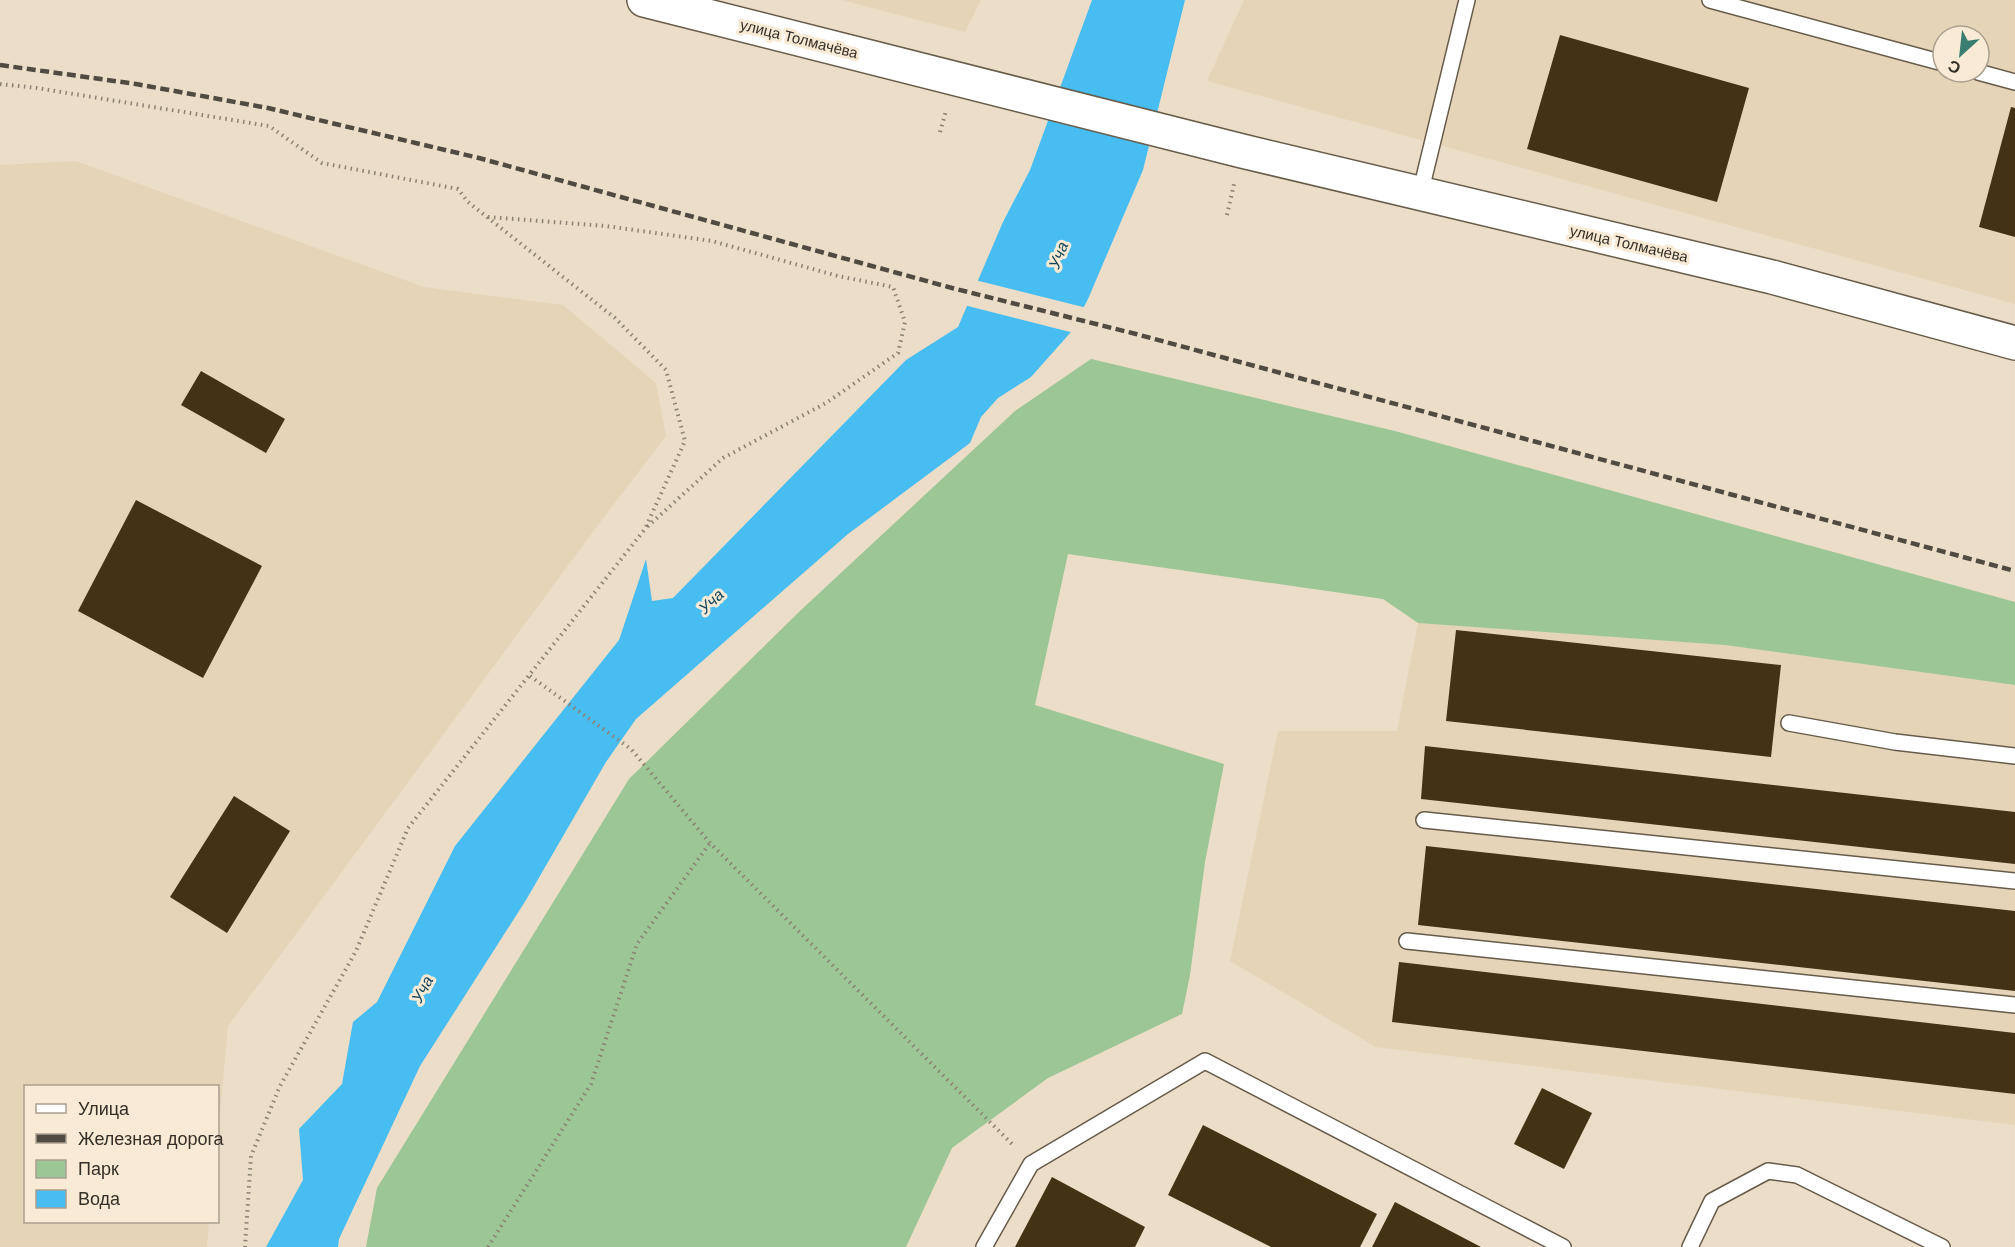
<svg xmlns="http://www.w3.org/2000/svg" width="2015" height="1247" font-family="Helvetica,sans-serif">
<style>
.built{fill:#e5d4b8;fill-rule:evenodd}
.green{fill:#9cc696}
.water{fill:#48bdf1}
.pier{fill:#ebddc8}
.building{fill:#443215}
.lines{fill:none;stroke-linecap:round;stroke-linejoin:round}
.lane-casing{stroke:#675b49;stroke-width:18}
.secondary-casing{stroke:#675b49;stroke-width:36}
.path{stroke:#8b8274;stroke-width:4;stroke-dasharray:1.5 4.5;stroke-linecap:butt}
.lane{stroke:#fff;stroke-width:15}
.secondary{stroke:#fff;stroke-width:33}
.rail{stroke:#514a40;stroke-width:4.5;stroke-dasharray:9 4.5;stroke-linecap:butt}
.labels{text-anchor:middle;stroke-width:6;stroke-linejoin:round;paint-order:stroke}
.street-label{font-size:15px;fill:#342f27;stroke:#f8ead5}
.water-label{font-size:16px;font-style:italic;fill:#134459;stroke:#f8ead5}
</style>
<rect width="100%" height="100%" fill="#ebddc8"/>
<path class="built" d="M841,0H981L965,32Z
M1244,0H2015V304L1207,81ZM1943,36H1979V72H1943Z
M76,161L424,287L563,305L656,383L666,436L598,525L228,1026L218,1134V1086H26V1222H209L207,1247H0V165Z
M1418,623L1725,645L2015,685V1125L1376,1047L1230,961L1278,731H1397Z"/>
<path class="green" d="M1091,359L1395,431L2015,602V685L1725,645L1418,623L1383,599L1068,554L1035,705L1224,764L1205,862L1190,975L1182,1014L1048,1078L952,1148L906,1247H366L377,1188L629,779L800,611L1015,411Z"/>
<path class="water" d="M1092,0H1185L1143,170L1088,299L1071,332L1031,377L998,398L981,417L970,443L848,534L636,719L606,762L526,900L420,1066L339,1239L338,1247H266L303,1180L299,1129L342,1084L353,1022L377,1002L455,846L619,640L646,559L652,601L673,598L906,360L958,327L1003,222L1030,170Z"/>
<path class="pier" d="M975,280L1087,308L1074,333L964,305Z"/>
<path class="building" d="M1560,35L1749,88L1717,202L1527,149Z
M2011,107L2015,108V237L1979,227Z
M201,371L285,419L266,453L181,405Z
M136,500L262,566L203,678L78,611Z
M1456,630L1781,665L1771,757L1446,721Z
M1425,746L2015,812V864L1421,799Z
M234,796L290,831L227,933L170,897Z
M1426,846L2015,911V991L1418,925Z
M1399,962L2015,1033V1094L1392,1022Z
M1542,1088L1592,1113L1564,1169L1514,1144Z
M1203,1125L1377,1214L1360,1247H1271L1168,1195Z
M1052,1177L1145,1227L1135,1247H1015Z
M1395,1202L1481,1247H1372Z"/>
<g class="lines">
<g class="lane-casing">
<path id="lane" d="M1710,0L1943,63
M1978,72L2015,82
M1420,194L1467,0
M1789,723L1895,742L2015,756
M1424,820L2015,881
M1407,941L2015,1005
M984,1247L1031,1164L1205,1061L1563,1247
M1690,1247L1712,1201L1768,1171L1797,1175L1942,1247"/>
</g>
<g class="secondary-casing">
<path id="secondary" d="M644,0L1242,151L1772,277L2015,343"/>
</g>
<path class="path" d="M0,84L37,88L269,126L322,163L458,189L468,202L615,318L666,370L685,441L645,529L408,828L356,951L280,1086L251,1156L245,1247
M940,132L946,111
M1227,215L1234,184
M488,217L606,226L712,241L838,276L893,287L905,322L898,353L826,403L723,458L647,527
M530,676L631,749L710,843L1012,1144
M488,1247L591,1084L637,944L710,843"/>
<use href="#lane" class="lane"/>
<use href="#secondary" class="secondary"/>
<path class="rail" d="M0,65L136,84L268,108L479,158L952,288L1136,334L2015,571"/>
</g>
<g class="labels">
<g class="street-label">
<text transform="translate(799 39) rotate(14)" y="5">улица Толмачёва</text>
<text transform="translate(1629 244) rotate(13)" y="5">улица Толмачёва</text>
</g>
<g class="water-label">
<text transform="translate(1058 255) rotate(-68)" y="6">Уча</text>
<text transform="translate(711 601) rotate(-43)" y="6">Уча</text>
<text transform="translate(422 989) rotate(-62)" y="6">Уча</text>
</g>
</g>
<rect x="24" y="1085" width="195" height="138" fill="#f8ead5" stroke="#aa9f8f" stroke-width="1.5"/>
<rect x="36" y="1104" width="30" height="9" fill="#ffffff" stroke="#aa9f8f" stroke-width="1.5"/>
<text x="78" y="1115" font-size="18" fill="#342f27">Улица</text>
<rect x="36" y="1134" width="30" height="9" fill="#514a40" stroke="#aa9f8f" stroke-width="1.5"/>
<text x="78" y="1145" font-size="18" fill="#342f27">Железная дорога</text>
<rect x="36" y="1160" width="30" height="18" fill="#9cc696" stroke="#aa9f8f" stroke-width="1.5"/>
<text x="78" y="1175" font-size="18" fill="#342f27">Парк</text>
<rect x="36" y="1190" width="30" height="18" fill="#48bdf1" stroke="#aa9f8f" stroke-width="1.5"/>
<text x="78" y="1205" font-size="18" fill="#342f27">Вода</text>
<g transform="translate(1961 54) rotate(207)"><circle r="28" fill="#f8ead5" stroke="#aa9f8f" stroke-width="1.5"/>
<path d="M0-4.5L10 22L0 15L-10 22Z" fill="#3a7e71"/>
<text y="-9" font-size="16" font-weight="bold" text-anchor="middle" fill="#342f27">С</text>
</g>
</svg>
